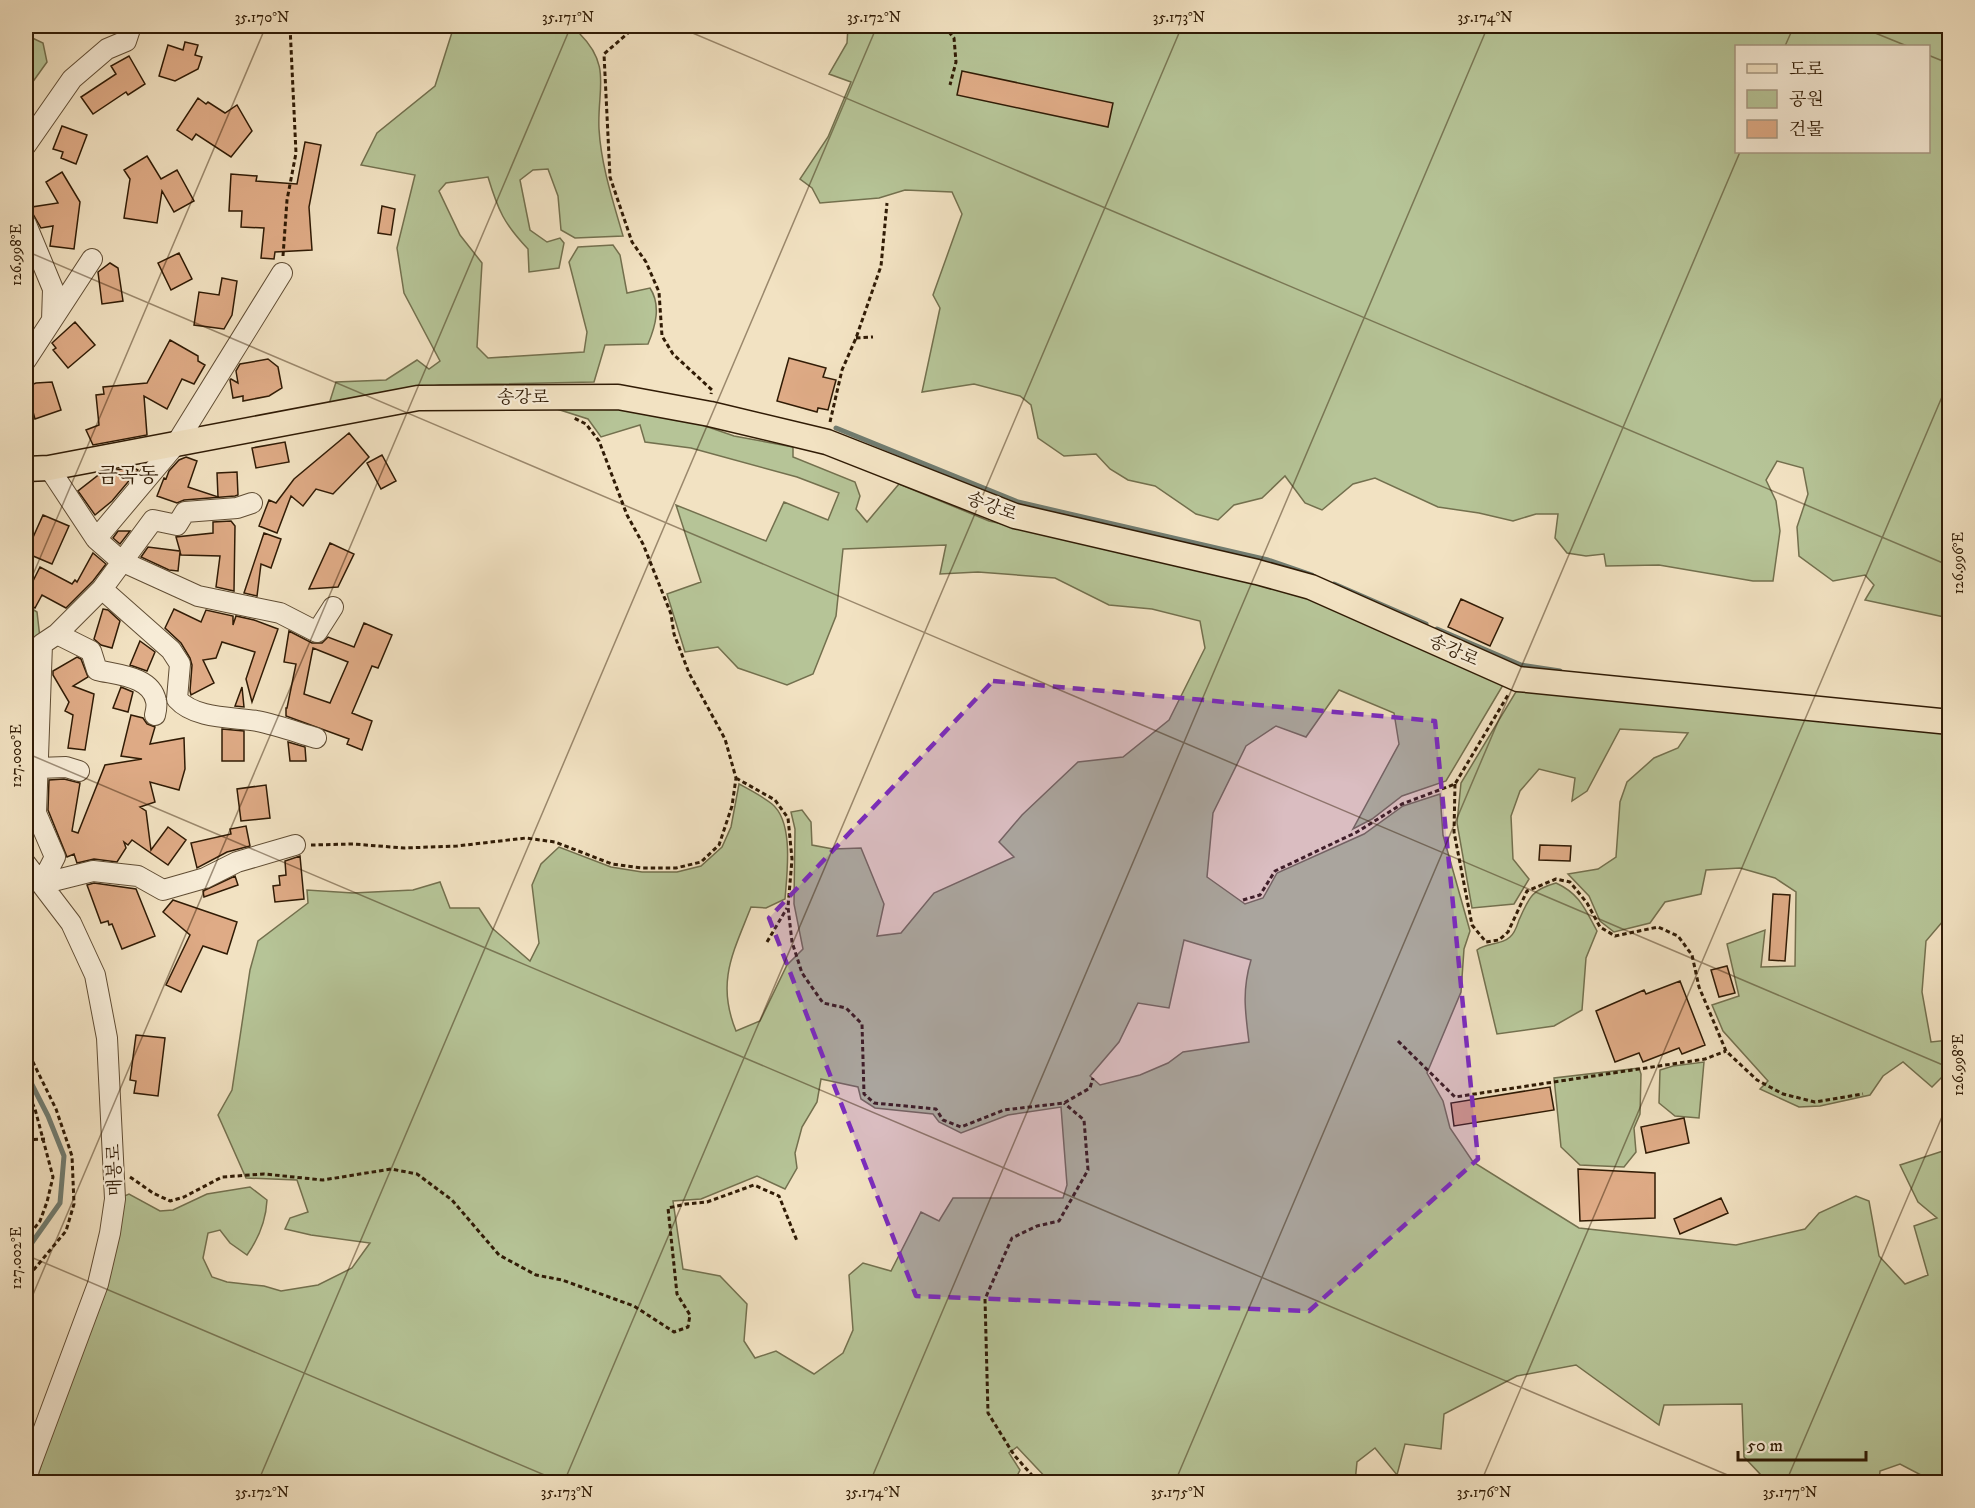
<svg xmlns="http://www.w3.org/2000/svg" width="1975" height="1508" font-family="'IM FELL DW Pica','Noto Serif KR',serif">
<style>
.green{fill:#b6c497;stroke:#73704e;stroke-width:1.5;fill-rule:evenodd}
.lines{fill:none;stroke-linecap:round;stroke-linejoin:round}
.stream{stroke:#717c70;stroke-width:5}
.building{fill:#dfab86;stroke:#301b05;stroke-width:1.5;fill-rule:evenodd}
.minor-casing{stroke:#604d34;stroke-width:22}
.major-casing{stroke:#301b05;stroke-width:27}
.path{stroke:#301b05;stroke-width:3;stroke-dasharray:4.5 3;stroke-linecap:butt}
.minor{stroke:#f7ecd7;stroke-width:20}
.major{stroke:#f2e2c2;stroke-width:24}
.marked{fill:#7b2cbf;fill-opacity:0.2;stroke:#7b2cbf;stroke-width:4.5;stroke-dasharray:12 8;stroke-linejoin:round}
.ticks{fill:none;stroke:#301b05;stroke-width:1.5;stroke-opacity:0.45}
.labels{text-anchor:middle;stroke-width:4.5;stroke-linejoin:round;paint-order:stroke}
.street-label{font-size:18px;fill:#301b05;stroke:#f7ecd7}
.quarter-label{font-size:21px;fill:#301b05;stroke:#f7ecd7}
.neatline{fill:none;stroke:#301b05;stroke-width:2}
.ticks-label{font-size:15px;text-anchor:middle;fill:#301b05}
</style>
<rect width="100%" height="100%" fill="#f2e2c2"/>
<filter id="stains"><feTurbulence type="fractalNoise" baseFrequency=".00333" numOctaves="4"/><feColorMatrix values="0 0 0 0 .2 0 0 0 0 .09 0 0 0 0 .02 0 0 0 .5 -.17"/></filter>
<radialGradient id="worn" r=".72"><stop offset=".6" stop-color="#630" stop-opacity="0"/><stop offset="1" stop-color="#630" stop-opacity=".3"/></radialGradient>
<path class="green" d="M454,26H585L580,34C612,66 597,90 599,129C601,165 613,201 623,236L575,238L561,230L558,196L548,169L533,170L520,180L530,230L547,242L560,238L564,243L559,268L529,272L528,249C504,224 498,210 488,177L446,183L439,191L460,235L482,263L477,347L488,358L584,352L587,332L569,262L578,247L613,245L620,255L627,293L650,288C661,305 656,325 648,344L605,345L594,382L440,385L391,391L329,404L336,382L386,380L417,360L429,369L440,361L404,293L397,248L415,175L361,165L377,133L435,86Z
M848,26H1949V618L1865,600L1874,585L1865,575L1833,581L1799,556L1797,527L1808,494L1803,468L1777,461L1766,480L1776,501L1780,531L1773,581H1753L1659,565L1606,566L1604,554L1586,556L1567,553L1555,538L1558,514H1536L1513,521L1479,513L1438,507L1375,478L1353,484L1322,510L1305,503L1285,476L1262,498L1234,505L1218,520L1196,514L1155,486L1128,480L1110,469L1096,454L1064,456L1038,438L1031,405L1020,396L974,384L922,392L940,308L933,295L962,214L952,192L905,190L879,198L820,203L812,188L800,179L828,137L851,82L829,74L847,43ZM1736,46H1928V152H1736Z
M26,35L43,43L47,62L27,90L26,86Z
M532,401L611,404L685,419L734,436L793,447V457L855,482L860,496L856,509L867,522L899,484L989,521L1263,582L1339,610L1503,685L1446,781L1402,796L1372,819L1353,829L1399,744L1394,713L1339,690L1306,737L1276,726L1246,746L1213,813L1207,877L1245,904L1263,898L1277,873L1364,834L1403,806L1440,794L1443,835L1470,931L1464,949L1461,992L1427,1073L1443,1101L1450,1128L1473,1162L1579,1228L1736,1245L1805,1229L1819,1213L1856,1196L1869,1201L1879,1256L1905,1284L1928,1275L1914,1226L1937,1218L1918,1202L1900,1165L1949,1149V1482H1920L1921,1475L1900,1464L1880,1471L1879,1482H1756L1760,1474L1744,1457L1742,1404L1664,1405L1659,1425L1576,1365L1517,1376L1444,1414L1441,1449L1405,1444L1397,1475L1375,1448L1357,1462L1355,1482H1050L1017,1447L1009,1453L1020,1470L1016,1478L996,1481L973,1477L965,1482H36L122,1197L129,1194L160,1211L173,1210L207,1194L250,1187L267,1200C266,1221 259,1238 247,1255L230,1243L220,1230L208,1233L203,1258L212,1277L227,1282L264,1286L281,1291L318,1285L352,1268L370,1243L311,1235L285,1229L290,1218L308,1212L297,1180L246,1178L218,1115L232,1090L250,970L258,941L308,903L307,890L353,893L413,890L440,882L450,908H479L492,928L530,961L539,943L532,885L541,864L559,847L611,867L642,872H677L701,866L722,847L731,827L739,784C750,790 762,796 772,804C794,822 787,873 785,899L766,908L751,907C733,953 716,982 736,1031L760,1021L787,965L803,949L794,904L795,829L791,812L802,810L811,822L812,845L833,849L861,848L884,904L877,936L901,933L934,893L1014,857L999,842L1022,815L1078,762L1123,757L1169,720L1205,648L1200,621L1152,609L1109,605L1055,578L978,572L940,574L946,545L843,549L836,616L813,674L787,685L738,668L718,647L685,652L667,594L701,582L676,505L766,541L784,502L828,520L839,493L797,477L691,448L645,442L640,425L601,437L588,419ZM1184,940L1251,960C1242,990 1245,1011 1249,1042L1183,1052L1168,1063L1140,1075L1100,1085L1090,1076L1119,1042L1138,1003L1169,1008ZM821,1079L858,1087L861,1099L875,1108L933,1114L939,1122L961,1133L1008,1115L1061,1107L1067,1185L1063,1198H953L939,1221L921,1212L891,1271L863,1263L849,1275L853,1330L843,1353L814,1374L776,1351L755,1358L744,1341L747,1304L720,1276L683,1269L673,1201L701,1199L757,1176L785,1189L797,1168L795,1153L802,1127L817,1102Z
M26,605L37,612L40,638L33,649L26,648Z
M1517,690L1949,730V806L1945,807L1950,845L1949,914L1926,941L1922,992L1931,1042L1949,1040V1070L1932,1087L1903,1062L1883,1076L1870,1095L1820,1106L1799,1107L1760,1089L1768,1081L1723,1031L1712,1005L1739,996L1727,944L1765,930L1761,967L1795,966L1796,892L1775,878L1740,868L1706,870L1701,894L1665,902L1650,923L1614,932L1600,921L1589,896L1568,874L1598,869L1616,857L1620,802L1627,782L1654,758L1678,748L1688,733L1620,729L1587,791L1572,801L1575,778L1539,769L1520,791L1511,816L1513,859L1529,879L1514,904L1472,908L1457,823L1461,783Z
M1556,883C1580,894 1585,909 1597,931L1586,958L1582,1010L1554,1026L1497,1034L1477,950C1487,942 1500,946 1510,937C1515,933 1517,926 1519,920C1529,898 1531,890 1556,883Z
M1704,1062L1699,1118L1675,1116L1659,1103L1660,1070L1673,1066Z
M1639,1068L1641,1074L1640,1114L1634,1128L1636,1152L1624,1167L1580,1165L1561,1147L1554,1078Z"/>
<g class="lines">
<path class="stream" d="M836,428L1018,502L1268,560L1312,575
M1334,584L1426,624
M1437,629L1521,665L1560,671
M26,681V720
M26,1073L48,1116L64,1156L60,1203L26,1251"/>
</g>
<path class="building" d="M185,42L198,45L195,55L202,57L198,69L175,81L159,76L168,45L183,50Z
M129,56L145,84L128,95L126,92L93,114L81,97L116,74L111,66Z
M962,71L1113,103L1108,127L957,95Z
M198,98L206,104L208,102L225,113L237,105L252,131L231,157L196,134L192,140L177,130Z
M62,126L87,135L76,164L61,158L63,152L53,149Z
M305,142L321,145L309,207L312,250L275,252L274,259L261,258L264,228L241,227L242,211H229L231,174L257,176L256,181L297,184Z
M147,156L161,179L177,170L194,201L174,212L162,191L157,223L124,218L130,179L124,170Z
M62,172L80,202L74,249L50,246L53,226L41,228L33,214L32,207L58,203L46,182Z
M382,206L395,209L391,235L378,233Z
M179,253L192,279L171,290L158,263Z
M110,263L118,268L123,301L102,304L98,272Z
M222,278L237,281L232,315L224,329L194,325L199,292L219,295Z
M75,322L95,345L68,368L53,350L56,348L52,343Z
M170,340L198,356V361L205,365L194,384L182,379L167,409L144,396L147,435L93,445L86,430L99,425L96,395L104,394L103,387L147,383Z
M789,358L826,368L823,377L836,380L828,410L818,408L817,412L777,401Z
M268,359L278,367L282,388L269,396L243,401V396L233,398L230,380L231,379L238,383L236,371L240,364Z
M52,382L61,410L35,419L26,387L36,383Z
M349,433L369,457L333,494L316,489L303,506L291,496L277,533L259,526L269,500L276,503L294,479Z
M285,442L289,462L256,468L252,448Z
M382,455L396,481L381,489L367,463Z
M186,457L197,461L188,487L218,497L217,473L237,472L238,495L235,496L184,500L177,503L157,496L164,478L166,479L169,471L179,460Z
M132,467L138,470L112,501L95,515L78,491L101,473Z
M43,515L69,526L52,564L26,553Z
M231,521L235,526L234,591L216,587L220,556L181,555L180,552L178,571L169,570L141,557L148,547L180,551L176,537L213,533V522Z
M118,531H130L120,544L113,538Z
M264,533L281,539L271,568L261,564L257,596L244,593Z
M330,543L354,554L338,587L309,589Z
M93,553L106,564L93,581L66,608L42,595L35,608L26,603V595L40,567L72,584L75,580L77,582Z
M1461,599L1503,618L1490,646L1448,627Z
M103,609L108,610L120,621L112,648L101,645L94,639Z
M174,609L201,622L206,610L233,616V625L236,616L254,620L278,629L252,702L246,679L255,652L222,642L216,658L203,660L214,683L191,695L190,691L192,665L190,658L181,643L165,628Z
M364,623L392,635L378,668L372,666L352,713L372,721L362,750L347,744L349,739L286,716V708H287L296,664L284,662L289,631L312,643H322L328,637L354,647ZM313,648L348,662L330,703L304,694Z
M140,641L155,652L147,671L130,665Z
M77,657L81,659L88,677L73,686L94,694L85,750L68,748L73,715L65,711L69,702L53,675V671Z
M121,687L133,692L128,712L113,708Z
M242,687L244,707L235,706Z
M131,715L143,718L147,724L155,727L150,744L184,738L185,769L179,790L150,782L155,802L140,807L146,811L151,850L168,827L186,840L168,865L132,840L128,845L124,842L126,848L117,862L94,859L77,863L74,854L67,857L48,810L49,780L64,779L80,783L72,831L78,833L105,765L142,759L121,756Z
M222,729L244,731V761H222Z
M288,742L305,747L306,761H290Z
M266,785L270,818L241,821L237,789Z
M246,826L250,846L227,852L197,868L191,843L231,834L230,829Z
M1540,845L1571,846L1570,861L1539,860Z
M300,856L304,899L275,902L273,886L280,885L279,876L286,875L285,861Z
M235,876L238,885L204,897L203,891Z
M94,883L136,889L155,936L122,949L112,924L109,925L108,921L101,923L87,885Z
M1773,894L1790,895L1785,961L1769,960Z
M173,900L237,922L227,954L203,946L181,992L166,985L190,935L163,912Z
M1727,966L1735,993L1719,997L1711,970Z
M1680,981L1705,1045L1682,1054L1679,1048L1643,1062L1639,1053L1615,1062L1596,1011L1644,990L1646,994Z
M136,1035L165,1038L158,1096L134,1093L136,1081L130,1080Z
M1550,1087L1554,1110L1454,1126L1451,1103Z
M1684,1118L1689,1143L1646,1153L1641,1127Z
M1578,1169L1655,1173V1218L1580,1221Z
M1721,1198L1728,1213L1680,1234L1674,1219Z"/>
<g class="lines">
<g class="minor-casing">
<path id="minor" d="M26,145L72,79L107,49L126,41L131,26
M26,224L53,289L52,320
M282,273L176,444L96,539L121,561L198,596L280,613L317,632L333,607
M26,360L92,259
M49,468L96,539
M102,589L171,650L180,664L177,699C195,719 232,717 257,721C277,725 296,732 316,738
M57,634L91,651L97,670C117,675 151,676 156,701C157,705 156,711 155,715
M38,768L66,767L79,771
M26,864L71,923L95,975L107,1038L115,1199L110,1233L98,1284L29,1469L26,1482
M41,884L55,857L36,813L42,644L57,634L102,589L153,520L177,525L185,512L237,508L252,503
M41,884L93,871L138,876L163,890L205,878L237,862L295,845"/>
</g>
<g class="major-casing">
<path id="major" d="M26,469L49,468L418,398L618,397L710,414L827,442L1015,516L1257,572L1311,587L1518,679L1950,722"/>
</g>
<path class="path" d="M636,26L604,54L610,177L632,242L646,262L659,292L662,336L673,354L712,390L711,394
M944,26L954,38L956,62L950,85
M283,256L287,200L296,153L290,26
M856,338L873,337
M830,422L842,370L856,338L881,266L887,203
M736,778L775,800L788,818L792,859L788,907L792,942L802,973L823,1003L846,1008L862,1024L864,1094L874,1103L936,1109L943,1120L961,1127L1004,1110L1064,1103L1090,1088L1093,1078
M1455,784L1454,832L1472,925L1486,942L1499,940L1508,932L1527,891L1556,879L1570,882L1587,903L1600,927L1615,936L1658,927L1678,936L1692,955L1699,987L1726,1051L1757,1080L1783,1094L1815,1102L1863,1094
M311,845L353,844L404,848L457,846L526,838L555,842L612,864L642,868H676L701,862L719,845L732,806L736,778L725,739L689,673L674,634L671,614L643,544L627,515L599,441L586,424L574,418
M1243,900L1260,895L1275,871L1357,832L1402,804L1455,784L1508,695
M767,942L787,908
M1398,1041L1455,1097L1705,1059L1726,1051
M26,1048L56,1109L72,1156L74,1204L66,1231L26,1279
M26,1089L35,1109L53,1177L47,1202L40,1221L26,1239
M26,1140L45,1139
M130,1177L153,1193L170,1201L184,1197L222,1177L264,1174L323,1180L391,1169L417,1174L452,1200L499,1255L536,1275L562,1280L634,1306L674,1332L688,1327L690,1315L677,1294L668,1208L686,1204L707,1202L754,1185L779,1196L797,1241
M972,1482H991
M1038,1482L1014,1455L988,1413L985,1299L1012,1238L1037,1226L1059,1221L1088,1170L1084,1120L1064,1103"/>
<use href="#minor" class="minor"/>
<use href="#major" class="major"/>
</g>
<path class="marked" d="M993,681L1435,721L1478,1159L1309,1311L916,1296L769,918Z"/>
<path class="ticks" d="M676,26L1950,566M1858,26L1907,46M1785,46L1794,26M1928,55L1950,64M26,251L1950,1068M26,591L266,26M26,753L1744,1482M26,1255L561,1482M26,1311L571,26M258,1482L877,26M564,1482L1182,26M870,1482L1488,26M1175,1482L1740,152M1481,1482L1950,378M1786,1482L1950,1098"/>
<g class="labels">
<g class="street-label">
<text x="523" y="403">송강로</text>
<text transform="translate(992 506) rotate(20)" y="6">송강로</text>
<text transform="translate(1454 650) rotate(24)" y="6">송강로</text>
<text transform="translate(114 1170) rotate(-92)" y="6">매봉로</text>
</g>
<g class="quarter-label">
<text x="128" y="482">금곡동</text>
</g>
</g>
<rect width="1975" height="1508" fill="none" stroke="#f2e2c2" stroke-width="66"/>
<rect x="1735" y="45" width="195" height="108" fill="#f7ecd7" stroke="#a79883" stroke-width="1.5"/>
<rect x="1747" y="64" width="30" height="9" fill="#f2e2c2" stroke="#a79883" stroke-width="1.5"/>
<text x="1789" y="75" font-size="18" fill="#301b05">도로</text>
<rect x="1747" y="90" width="30" height="18" fill="#b6c497" stroke="#a79883" stroke-width="1.5"/>
<text x="1789" y="105" font-size="18" fill="#301b05">공원</text>
<rect x="1747" y="120" width="30" height="18" fill="#dfab86" stroke="#a79883" stroke-width="1.5"/>
<text x="1789" y="135" font-size="18" fill="#301b05">건물</text>
<path d="M1738 1451v9h128v-9" fill="none" stroke="#301b05" stroke-width="3"/>
<text x="1747" y="1451" font-size="18" fill="#301b05" stroke="#f7ecd7" stroke-width="4.5" paint-order="stroke">50 m</text>
<rect x="33" y="33" width="1909" height="1442" class="neatline"/>
<g class="ticks-label">
<text x="262" y="22">35.170°N</text>
<text x="568" y="22">35.171°N</text>
<text x="874" y="22">35.172°N</text>
<text x="1179" y="22">35.173°N</text>
<text x="1485" y="22">35.174°N</text>
<text transform="translate(16 255) rotate(-90)" y="5">126.998°E</text>
<text transform="translate(1958 563) rotate(-90)" y="5">126.996°E</text>
<text transform="translate(16 756) rotate(-90)" y="5">127.000°E</text>
<text transform="translate(1958 1065) rotate(-90)" y="5">126.998°E</text>
<text transform="translate(16 1258) rotate(-90)" y="5">127.002°E</text>
<text x="262" y="1497">35.172°N</text>
<text x="567" y="1497">35.173°N</text>
<text x="873" y="1497">35.174°N</text>
<text x="1178" y="1497">35.175°N</text>
<text x="1484" y="1497">35.176°N</text>
<text x="1790" y="1497">35.177°N</text>
</g>
<rect width="100%" height="100%" filter="url(#stains)"/>
<rect width="100%" height="100%" fill="url(#worn)"/>
</svg>
